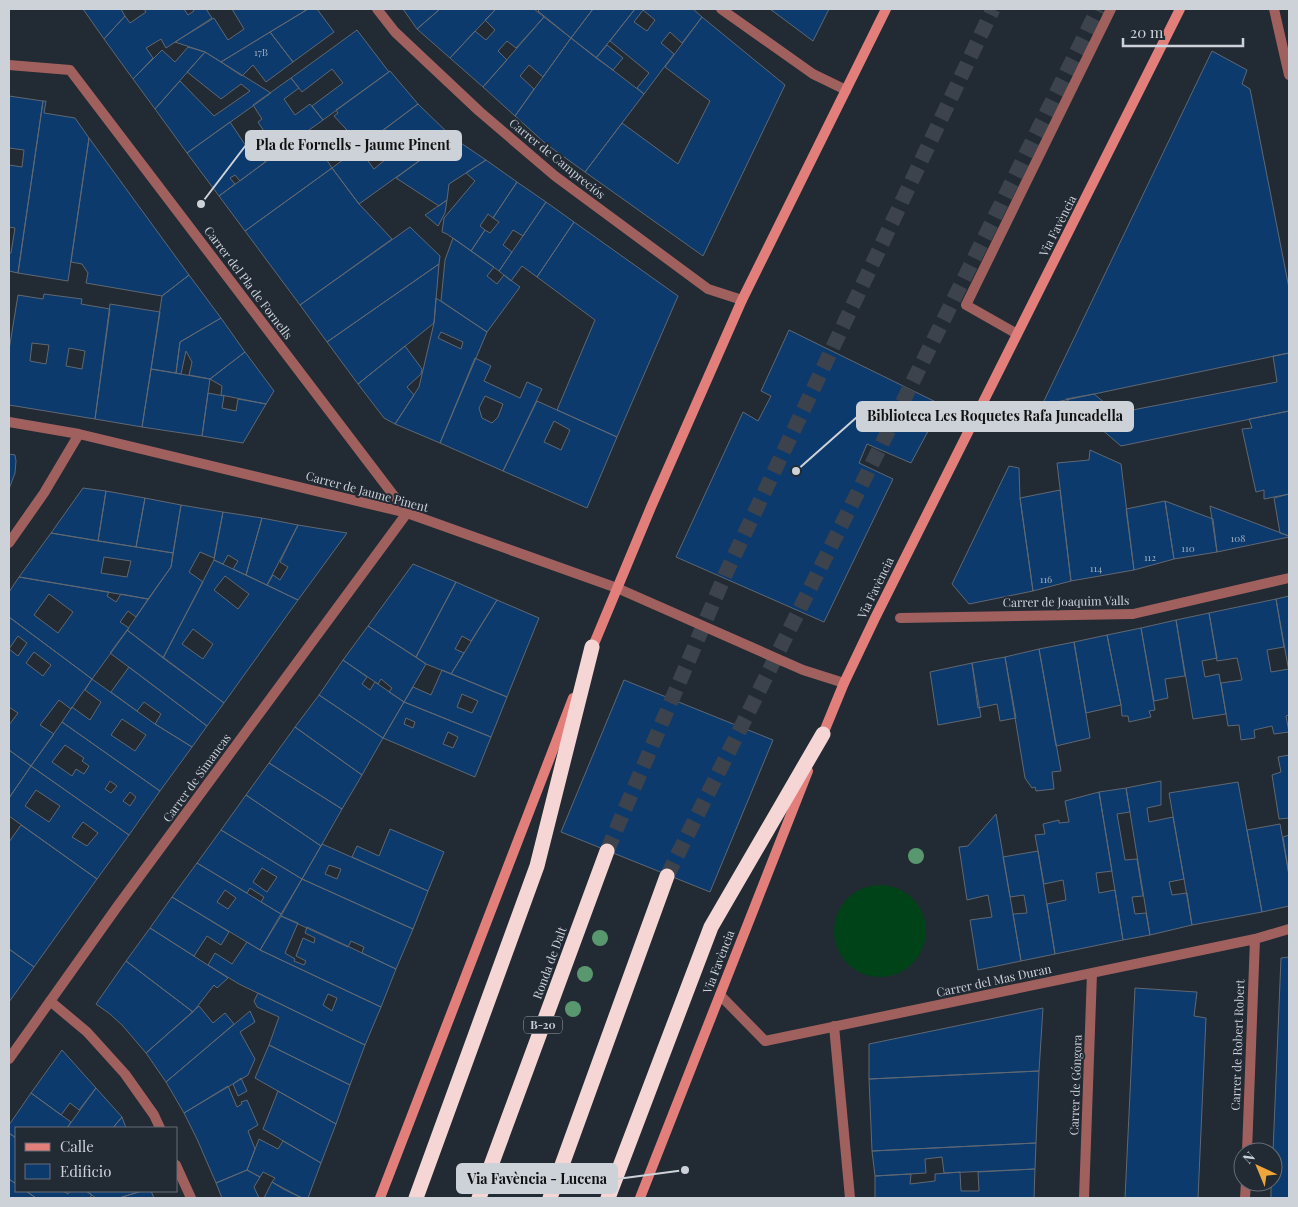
<svg xmlns="http://www.w3.org/2000/svg" width="1298" height="1207" font-family="'Playfair Display',serif">
<style>
.green{fill:#004319}
.building{fill:#0d3a6c;stroke:#5f6873;fill-rule:evenodd}
.lines{fill:none;stroke-linecap:round;stroke-linejoin:round}
.highway-tunnel{stroke:#3c434d;stroke-width:15;stroke-dasharray:15 8;stroke-linecap:butt}
.lane{stroke:#a0615e;stroke-width:10}
.street{stroke:#a0615e;stroke-width:10}
.secondary{stroke:#e37f7b;stroke-width:10}
.highway{stroke:#f6d6d4;stroke-width:15}
.tree{fill:#59986f}
.labels{text-anchor:middle;stroke-width:4;stroke-linejoin:round;paint-order:stroke}
.number-label{font-size:10px;fill:#9dacbe}
.shield{fill:#222a34;stroke:#9aa0a8;stroke-width:1}
.shield-label{font-size:11px;font-weight:bold;fill:#cdd2d9}
.street-label{font-size:12px;fill:#cdd2d9;stroke:#222a34}
.leader{fill:none;stroke:#cdd2d9;stroke-width:2}
.callout-dot{fill:#cdd2d9;stroke:#222a34;stroke-width:2}
.callout{fill:#cdd2d9;stroke:#cdd2d9;stroke-width:2}
.callout-label{font-size:14px;text-anchor:middle;font-weight:bold;fill:#111}
</style>
<rect width="100%" height="100%" fill="#222a34"/>
<path class="green" d="M834 931a46 46 0 1 1 92 0a46 46 0 1 1-92 0Z"/>
<path class="building" d="M83,9H121L125,16L104,39Z
M144,9H184L188,15L194,11L193,9H206L212,18L166,48L161,39L146,48L153,58L133,79L104,39L125,16L130,23L146,12Z
M232,9H308L221,62L205,52L175,42L214,18L228,40L244,29Z
M308,9H317L334,32L293,62L270,32Z
M403,9H440L417,29Z
M440,9H496L450,58L417,29Z
M496,9H534L544,17L516,48L507,41L498,51L507,60L483,87L450,58L475,31L486,40L495,30L485,20Z
M540,9H593L571,38L538,11Z
M593,9H635L596,58L571,38Z
M635,9H693L702,17L682,43L670,32L661,43L674,54L644,94L637,88L649,73L610,41ZM643,10L655,20L647,31L634,22Z
M770,9H829L813,41Z
M544,17L571,38L543,77L529,65L520,76L534,89L515,116L483,87Z
M702,17L785,85L703,256L585,172L622,123L678,164L710,101L665,67Z
M357,30L389,72L323,120L312,106L343,83L332,69L302,92L291,78Z
M270,32L293,62L266,82L253,65L242,76L221,62Z
M571,38L644,94L585,172L546,144L515,116Z
M607,45L623,58L613,70L596,58Z
M188,47L205,52L155,109L133,79L162,50L175,62Z
M1212,51L1247,70L1242,84L1250,89L1289,288V353L1042,405Z
M205,52L271,93L187,153L155,109L180,81L214,116L250,91L241,84L221,99L187,72Z
M390,71L418,104L365,144L360,139L357,141L334,116L338,113L336,110Z
M291,78L299,88L284,99L295,115L310,104L323,120L284,148L273,132L267,136L258,122L262,119L253,105Z
M9,96L43,101L18,273L9,271V253H11L15,228L9,227V165L22,167L24,150L9,148Z
M43,101H46L44,113L75,118L89,138L68,281L18,273Z
M418,104L452,137L359,204L332,168ZM384,143L392,154L374,169L365,157Z
M230,122L248,149L253,145L265,162L240,181L235,175L230,178L235,184L219,196L187,153Z
M308,131L332,168L245,231L219,196Z
M452,137L486,160L449,184L447,200L439,206L396,178Z
M89,138L189,275L162,296L86,283L88,273L82,264L71,262Z
M486,160L517,182L493,218L488,214L480,226L485,230L471,251L447,234L442,232L444,218L475,181L466,173Z
M332,168L359,204L392,239L300,305L245,231Z
M517,182L546,202L523,236L513,230L503,245L512,252L499,271L471,251L485,230L490,233L499,222L493,218Z
M447,200L445,213L438,226L425,215Z
M546,202L574,222L537,277L522,266L511,281L499,271Z
M574,222L678,296L617,437L557,410L595,320L537,277Z
M410,227L440,256L439,264L327,342L300,305Z
M453,238L494,267L487,276L497,284L504,275L520,287L487,332L441,301L445,260Z
M439,264L434,323L358,384L327,342Z
M189,275L221,318L180,342L176,373L151,369L162,296Z
M44,294L82,299L81,304L110,309L95,419L9,405V350L18,295L43,299ZM32,343L49,345L46,364L30,361ZM69,348L85,351L82,369L66,366Z
M436,298L487,332L440,443L395,424L419,387L434,323ZM441,332L463,342L461,349L438,338Z
M110,304L160,312L142,427L95,419Z
M221,318L245,352L210,379L189,375L192,362L186,351L181,374L176,373L180,342Z
M789,330L942,405L911,463L867,444L859,463L893,479L824,622L676,557L743,412L758,421L771,396L761,391Z
M405,346L422,369L421,374L407,387L414,395L395,424L384,418L358,384Z
M245,352L274,391L266,404L221,395L222,386L210,379Z
M1289,353V411L1121,446L1066,399L1094,394L1117,413L1277,382L1273,356Z
M475,358L491,366L484,381L520,398L527,382L542,389L503,471L440,443ZM485,396L503,404L498,417L492,423L482,418L479,408Z
M151,369L210,379L202,436L142,427Z
M208,393L224,396L222,408L236,411L238,399L266,404L243,443L202,436Z
M537,401L617,437L587,508L503,471ZM554,421L570,430L561,450L544,442Z
M1289,411V494L1264,499V490L1256,492L1242,429L1252,428L1249,419Z
M1090,450L1121,464L1134,570L1071,581L1057,463L1089,460Z
M9,454L15,455L16,461L15,473L9,489Z
M1009,466L1019,468L1020,498L1033,591L969,604L952,584Z
M83,488L106,491L98,541L51,533Z
M1060,490L1071,581L1033,591L1020,498Z
M106,491L145,498L136,547L98,541Z
M1289,494V536L1280,533L1274,498Z
M145,498L181,505L173,553L136,547Z
M1165,501L1174,559L1134,570L1126,509Z
M1165,501L1213,519L1217,552L1174,559Z
M181,505L223,512L214,558L200,552L189,572L203,582L163,658L127,630L171,567Z
M1210,506L1289,536V537L1217,552Z
M223,512L262,518L246,575L233,569L238,561L228,555L223,564L214,560Z
M262,518L298,525L267,585L246,575Z
M298,525L347,533L298,600L267,585L273,575L280,580L288,567L280,562Z
M51,533L173,553L171,567L148,599L19,577ZM104,557L131,561L127,577L101,573Z
M214,560L298,600L224,703L163,658ZM225,576L249,594L238,609L214,590ZM193,629L213,644L203,659L182,644Z
M413,564L456,582L416,657L368,626Z
M19,577L109,592L107,596L116,602L121,594L148,599L136,617L128,611L120,622L129,628L92,679L9,617V592ZM49,594L73,612L58,633L34,615Z
M456,582L497,600L471,641L462,636L455,649L464,653L451,674L426,664L416,657Z
M1289,596V672L1276,599Z
M1276,599L1284,647L1267,650L1271,672L1289,669V715L1286,716L1289,732L1274,734L1272,726L1254,730L1255,738L1241,740L1239,725L1228,726L1221,683L1242,680L1237,658L1217,661L1209,613Z
M497,600L539,618L507,697L451,674Z
M1209,613L1217,658L1202,661L1205,677L1219,674L1226,714L1193,719L1176,620Z
M9,617L92,679L71,709L59,700L40,725L54,734L31,766L9,750V725L18,713L9,707V649L18,656L27,643L18,636L9,649ZM34,652L51,665L43,676L26,663Z
M1176,620L1185,676L1165,679L1168,698L1154,701L1141,628Z
M368,626L426,664L404,702L389,692L392,688L381,679L378,684L343,660Z
M1141,628L1155,710L1149,711L1151,717L1129,722L1128,716H1122L1121,705L1107,635Z
M127,630L224,703L207,726L110,653Z
M1107,635L1121,705L1086,713L1074,642Z
M1074,642L1090,738L1056,746L1039,649Z
M1039,649L1061,771L1052,772L1054,789L1036,791L1035,787L1032,788L1025,778L1005,657Z
M1005,657L1016,718L1000,721L997,704L978,708L972,663Z
M343,660L367,677L362,684L370,690L375,682L404,702L383,738L319,695Z
M972,663L981,717L938,725L930,672Z
M129,667L207,726L192,747L155,724L161,714L144,702L137,711L111,692Z
M442,670L507,697L491,737L404,702L413,687L431,695ZM462,694L478,701L472,713L457,707Z
M92,679L155,724L192,747L160,791L62,722L72,707L90,720L101,702L85,690ZM122,719L146,735L135,751L111,735Z
M624,680L773,740L710,892L561,832Z
M319,695L383,738L362,775L295,727Z
M404,702L491,737L475,777L383,738ZM406,718L415,722L413,728L404,724ZM448,732L458,737L453,748L443,744Z
M62,722L160,791L129,835L31,766ZM65,745L84,758L82,761L89,766L84,774L76,769L72,776L52,762ZM110,781L117,786L111,793L105,789ZM130,792L136,797L130,806L123,801Z
M295,727L362,775L342,809L269,763Z
M9,750L31,766L9,798Z
M1289,755V818L1279,819L1272,775L1281,772L1278,757Z
M269,763L342,809L321,846L246,795Z
M31,766L129,835L97,879L9,816V798ZM36,790L60,806L49,822L25,806ZM83,822L98,833L87,846L72,837Z
M1161,781V805L1147,808L1149,822L1173,817L1184,879L1169,882L1172,895L1187,893L1192,925L1150,935L1126,788Z
M1238,782L1262,912L1192,925L1169,793Z
M1126,788L1130,812L1117,814L1125,860L1137,859L1143,896L1132,897L1135,914L1146,913L1150,935L1123,940L1099,792Z
M1099,792L1112,871L1096,873L1099,893L1115,890L1123,940L1055,954L1047,904L1066,900L1063,880L1044,884L1035,835L1045,834L1043,824L1059,820V823L1069,822L1065,801Z
M246,795L321,846L302,879L221,830Z
M996,814L1021,961L978,970L970,920L992,917L988,895L967,900L959,847L968,846Z
M1280,824L1289,875V906L1262,912L1247,830Z
M21,825L97,879L34,967L9,949V842Z
M390,829L444,852L428,891L352,857L357,846L379,856Z
M221,830L302,879L281,914L261,902L264,897L250,888L247,893L197,863ZM262,868L277,877L267,892L253,882Z
M1289,835V875L1283,837Z
M322,844L428,891L413,929L302,879ZM329,865L341,869L337,879L325,874Z
M1038,851L1055,954L1021,961L1013,914L1027,913L1024,895L1010,897L1003,857Z
M197,863L281,914L260,950L172,897ZM225,890L236,898L228,909L217,902Z
M302,879L413,929L396,969L362,953L364,947L351,941L348,947L281,916Z
M172,897L229,932L221,945L207,936L194,956L150,928Z
M281,916L298,923L285,953L295,959L294,961L304,965L306,961L296,956L303,938L314,943L315,938L305,933L307,927L396,969L381,1007L260,950Z
M150,928L228,978L217,988L214,985L193,1012L126,961Z
M247,942L260,950L381,1007L365,1045L239,984L208,965L215,953L232,964ZM328,994L337,998L332,1011L323,1005Z
M9,949L34,967L9,1002Z
M1289,957V1198H1271V1182H1273V1152L1281,958Z
M126,961L193,1012L146,1053L123,1026L110,1014L96,1004Z
M1135,988L1197,992L1194,1016L1206,1018L1198,1198H1125Z
M258,993L365,1045L350,1085L269,1045L279,1017L257,1007L254,1001Z
M199,1006L213,1023L225,1013L234,1024L166,1082L146,1053Z
M1043,1008L1039,1071L869,1079V1044Z
M250,1011L255,1022L240,1032L255,1059L248,1075L184,1113L166,1082Z
M269,1045L350,1085L336,1124L255,1078Z
M62,1050L96,1088L79,1110L70,1103L61,1115L31,1093Z
M1039,1071L1036,1143L872,1151L869,1079Z
M241,1078L247,1091L238,1096L233,1084Z
M228,1086L237,1107L242,1104L241,1102L247,1100L258,1125L248,1131L255,1149L247,1170L216,1183L197,1139L184,1113Z
M96,1088L122,1117L113,1128H67Z
M278,1091L336,1124L321,1163L263,1129Z
M31,1093L71,1122L67,1128H16V1138L9,1133V1125Z
M122,1117L126,1128H113L116,1124Z
M9,1133L16,1138V1184L9,1179Z
M259,1139L278,1149L283,1141L321,1163L308,1198H302L272,1182L275,1178L263,1172L260,1177L247,1170Z
M1036,1143L1035,1169L944,1173L942,1157L925,1159L926,1173L875,1176L872,1151Z
M1035,1169L1034,1198H875V1176L911,1174L910,1184L935,1181V1174L960,1172L961,1191H979L978,1172Z
M247,1170L260,1177L254,1187L259,1198H261H222L216,1183Z
M9,1179L16,1184V1191H26L36,1198H9Z
M272,1182L283,1189L302,1198H264Z
M26,1191H63L68,1194L70,1191H86L92,1195L89,1198H36Z
M86,1191H142L119,1198H96Z
M142,1191H151L154,1198H119Z"/>
<g class="lines">
<path class="highway-tunnel" d="M607,851L726,573L993,9
M667,876L1098,9"/>
<path class="lane" d="M1017,334L966,305L1111,9"/>
<path class="street" d="M377,9L395,32L479,111L555,176L708,289L742,300
M721,9L813,74L846,90
M1274,9L1289,75
M9,65L70,70L407,513
M9,422L79,434L407,513L617,588L803,670L844,683
M9,543L44,493L79,434
M900,618L1133,614L1289,578
M720,995L765,1041L1255,939L1289,929
M50,1001L87,1032L125,1074L154,1115L160,1128
M834,1026L850,1198
M9,1059L117,907L407,513
M1247,1152L1255,939
M176,1165L191,1198
M1084,1198L1092,973
M1245,1198L1246,1182"/>
<path class="secondary" d="M591,651L651,507L742,300L886,9
M821,739L844,683L875,618L1180,9
M380,1198L573,698
M640,1198L808,771"/>
<path class="highway" d="M416,1198L537,866L592,647
M479,1198L607,851
M550,1198L667,876
M608,1198L711,927L823,734"/>
</g>
<g class="tree">
<circle cx="916" cy="856" r="8"/>
<circle cx="600" cy="938" r="8"/>
<circle cx="585" cy="974" r="8"/>
<circle cx="573" cy="1009" r="8"/>
</g>
<g class="labels">
<g class="number-label">
<text x="261" y="56">17B</text>
<text x="1238" y="542">108</text>
<text x="1188" y="552">110</text>
<text x="1150" y="561">112</text>
<text x="1096" y="572">114</text>
<text x="1046" y="583">116</text>
</g>
<rect class="shield" x="524" y="1016.5" width="38" height="17" rx="4"/>
<g class="shield-label">
<text x="543" y="1029">B-20</text>
</g>
<g class="street-label">
<text transform="translate(557 159) rotate(39)" y="4">Carrer de Campreciós</text>
<text transform="translate(1058 226) rotate(-63)" y="4">Via Favència</text>
<text transform="translate(248 283) rotate(53)" y="4">Carrer del Pla de Fornells</text>
<text transform="translate(367 492) rotate(15)" y="4">Carrer de Jaume Pinent</text>
<text transform="translate(876 588) rotate(-64)" y="4">Via Favència</text>
<text transform="translate(1066 602) rotate(-1)" y="4">Carrer de Joaquim Valls</text>
<text transform="translate(197 778) rotate(-54)" y="4">Carrer de Simancas</text>
<text transform="translate(719 962) rotate(-69)" y="4">Via Favència</text>
<text transform="translate(550 963) rotate(-70)" y="4">Ronda de Dalt</text>
<text transform="translate(994 981) rotate(-12)" y="4">Carrer del Mas Duran</text>
<text transform="translate(1238 1045) rotate(-88)" y="4">Carrer de Robert Robert</text>
<text transform="translate(1076 1085) rotate(-88)" y="4">Carrer de Góngora</text>
</g>
</g>
<path class="leader" d="M201 204L246 145M796 471L857 417M685 1170L617 1179"/>
<g class="callout-dot">
<circle cx="201" cy="204" r="5"/>
<circle cx="796" cy="471" r="5"/>
<circle cx="685" cy="1170" r="5"/>
</g>
<g class="callout">
<rect x="246" y="131" width="215" height="29" rx="5"/>
<rect x="857" y="402" width="276" height="29" rx="5"/>
<rect x="457" y="1164" width="160" height="29" rx="5"/>
</g>
<g class="callout-label">
<text x="353" y="150">Pla de Fornells - Jaume Pinent</text>
<text x="995" y="421">Biblioteca Les Roquetes Rafa Juncadella</text>
<text x="537" y="1184">Via Favència - Lucena</text>
</g>
<rect width="1298" height="1207" fill="none" stroke="#cdd2d9" stroke-width="20"/>
<rect x="15" y="1127" width="162" height="65" fill="#222a34" stroke="#666d76"/>
<rect x="25" y="1143" width="25" height="8" fill="#e37f7b" stroke="#666d76"/>
<text x="60" y="1152" font-size="15" fill="#cdd2d9">Calle</text>
<rect x="25" y="1164" width="25" height="15" fill="#0d3a6c" stroke="#666d76"/>
<text x="60" y="1177" font-size="15" fill="#cdd2d9">Edificio</text>
<g transform="translate(1258 1167) rotate(316)"><circle r="24" fill="#222a34" stroke="#666d76"/>
<path d="M0-4L9 19L0 12L-9 19Z" fill="#efa73d"/>
<text y="-8" font-size="14" font-weight="bold" text-anchor="middle" fill="#cdd2d9">N</text>
</g>
<path d="M1123 38v8h120v-8" fill="none" stroke="#cdd2d9" stroke-width="2.5"/>
<text x="1130" y="38" font-size="15" fill="#cdd2d9" stroke="#222a34" stroke-width="4" paint-order="stroke">20 m</text>
</svg>
